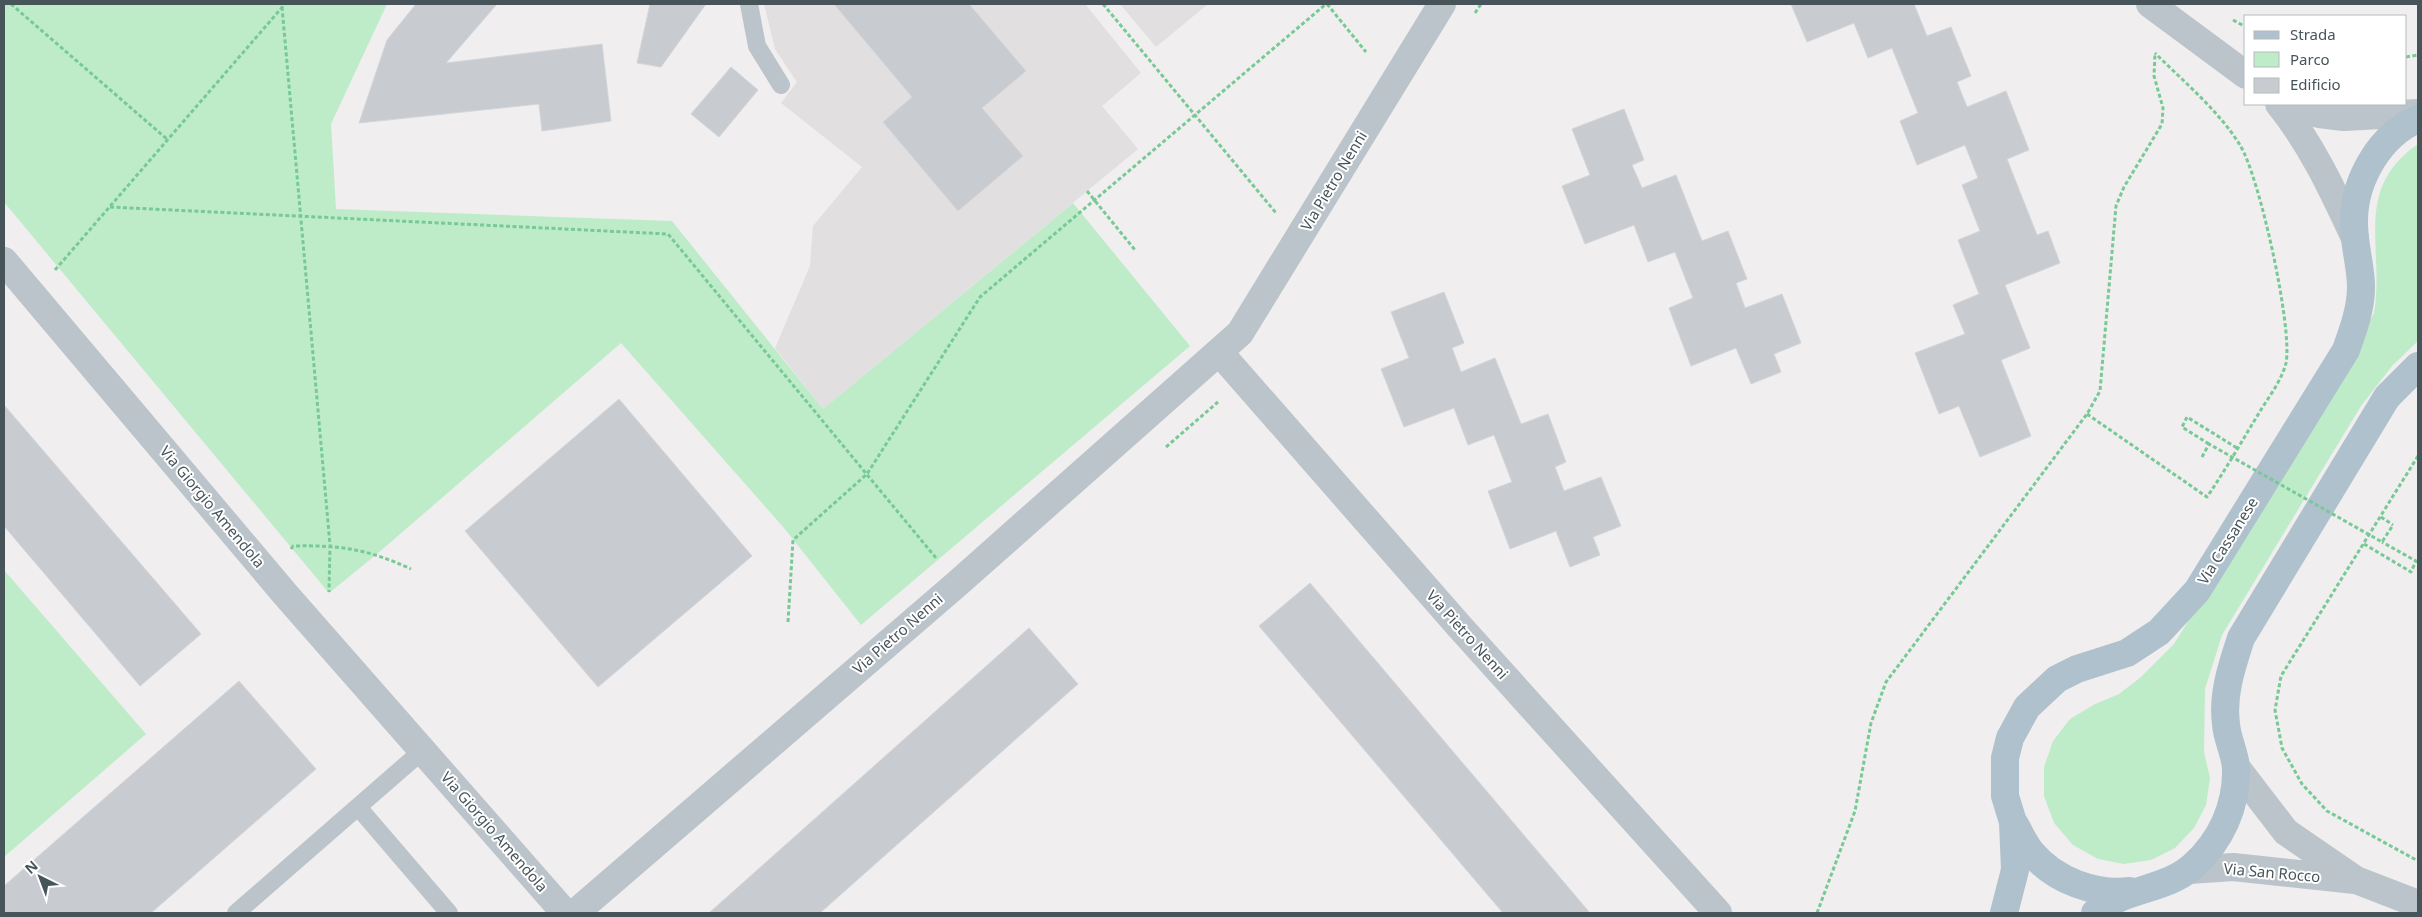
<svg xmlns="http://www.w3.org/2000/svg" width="2422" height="917" font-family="'Noto Sans',sans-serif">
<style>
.education{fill:#e1dfdf}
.green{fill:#beecc9}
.building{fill:#c8ccd0;stroke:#d2d5d9}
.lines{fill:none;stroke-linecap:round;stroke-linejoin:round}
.path{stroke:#77c995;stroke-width:3;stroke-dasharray:4 2.5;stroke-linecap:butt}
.lane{stroke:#bac4ca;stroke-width:18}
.street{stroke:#bac4ca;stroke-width:28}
.primary{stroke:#aec1cc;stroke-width:28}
.path-bridge{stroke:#77c995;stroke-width:3;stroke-dasharray:4 2.5;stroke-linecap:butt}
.labels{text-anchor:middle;stroke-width:4;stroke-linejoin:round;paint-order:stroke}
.street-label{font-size:15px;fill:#47545a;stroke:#fff}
</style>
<rect width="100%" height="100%" fill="#f0eeee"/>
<path class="education" d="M764,4H1085L1141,73L1102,106L1138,149L823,409L775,348L810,266L813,226L862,167L781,103L797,82L775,49Z
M1120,4H1208L1156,47Z"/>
<path class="green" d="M4,4H387L331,124L336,209L672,221L823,409L1073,203L1190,346L861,625L784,528L621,343L377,554L329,593L4,202Z
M2418,144V341L2392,366L2361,406L2222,635L2205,689L2204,752L2210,778L2206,805L2194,828L2175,848L2151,860L2124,864L2098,859L2073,845L2054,823L2044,796V767L2053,741L2070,719L2095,704L2119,694L2141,677L2174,644L2270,490L2374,313C2385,247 2352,190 2418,144Z
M4,570L146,734L4,857Z"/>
<path class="building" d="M416,4H497L446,63L602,44L611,121L542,131L539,104L359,123L387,40Z
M650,4H706L661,67L637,63Z
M834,4H969L1026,71L982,108L1023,156L958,211L883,122L912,97Z
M1791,4H1914L1927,36L1951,27L1971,76L1957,82L1967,107L2006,91L2029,150L2007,159L2037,235L2048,231L2060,263L2005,285L2030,348L2001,360L2031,436L1980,457L1959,406L1939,414L1915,353L1965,334L1953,305L1979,294L1958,240L1980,231L1962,185L1978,178L1965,145L1917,165L1900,121L1918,113L1892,48L1868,58L1854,23L1807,42Z
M731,67L758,90L719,137L691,114Z
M1624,109L1644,160L1632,165L1642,188L1676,175L1702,241L1728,231L1747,279L1736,283L1745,308L1782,294L1801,343L1774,354L1781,372L1751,384L1736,348L1691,366L1669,308L1693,298L1675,252L1648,262L1634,225L1585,244L1562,186L1590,175L1572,129Z
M1444,292L1464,343L1452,348L1461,372L1495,358L1521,424L1548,414L1566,462L1555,467L1564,491L1601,477L1621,526L1593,537L1600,555L1570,567L1556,531L1510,549L1488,491L1512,482L1494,435L1468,445L1454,408L1404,427L1381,369L1409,358L1391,312Z
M619,399L752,556L598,687L465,531Z
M4,405L201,634L140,686L4,526Z
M1310,583L1590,913H1503L1259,626Z
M1029,628L1078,684L820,913H709Z
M239,681L316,769L151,913H4V886Z"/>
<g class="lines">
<path class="path" d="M11,4L168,140
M1103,4L1276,213
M1327,4L1366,52
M282,7L330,545L329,592
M1475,13L1481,4
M2233,20L2246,27
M2406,57L2418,55
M1087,191L1135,250
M110,207L668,234L936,558
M55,270L285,4
M2087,414L2207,497C2226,469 2242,441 2259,413C2268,398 2282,380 2286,363C2293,328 2259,175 2240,145C2218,110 2184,82 2155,53
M2209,444L2182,427L2187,417L2237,448
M1166,447L1218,402
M2418,456L2281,676L2275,710L2282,748L2302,784L2327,811L2418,861
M2381,517L2393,525
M2364,544L2411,572L2416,561L2382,542
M291,549L293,546C341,545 367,549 411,569
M788,622L793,540L867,474L980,297L1326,4
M1817,913L1855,811L1871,723L1886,682L2087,414L2100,391L2116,206L2124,187L2162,124L2163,108L2154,76L2155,53"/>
<path class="lane" d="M749,4L757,46L781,85
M358,807L449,913
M236,913L422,751"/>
<path class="street" d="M2150,4L2246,75
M2279,104C2312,145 2333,191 2355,238
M2295,104L2319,114L2344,117L2418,113
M4,261L285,594L565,913
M1220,353L1459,626L1718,913
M2236,767L2286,832L2356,880L2418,904
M2189,870L2233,867L2355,880
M575,913L958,583L1240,333L1442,4"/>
<path class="primary" d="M2014,823C2020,833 2025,845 2032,853C2055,881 2096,895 2130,891
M2004,913L2015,870L2013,822L2005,796V758L2010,738L2027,707L2057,679L2077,669L2127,653L2159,632L2197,591L2346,350C2353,330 2361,309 2361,287C2361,265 2353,242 2354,219C2355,179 2380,135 2418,119
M2095,913C2123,888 2165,891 2193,866C2221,841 2237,806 2236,768C2235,753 2227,739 2226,724C2222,694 2232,666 2241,638L2387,397L2418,366"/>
<path class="path-bridge" d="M2202,457L2209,444L2382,542L2393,525"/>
</g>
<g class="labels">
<g class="street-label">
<text transform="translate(1334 181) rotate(-59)" y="5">Via Pietro Nenni</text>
<text transform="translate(212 507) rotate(50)" y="5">Via Giorgio Amendola</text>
<text transform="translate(2228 541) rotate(-58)" y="5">Via Cassanese</text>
<text transform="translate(898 634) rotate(-41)" y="5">Via Pietro Nenni</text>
<text transform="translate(1467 635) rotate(48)" y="5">Via Pietro Nenni</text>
<text transform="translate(494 832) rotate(49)" y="5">Via Giorgio Amendola</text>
<text transform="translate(2272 873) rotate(5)" y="5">Via San Rocco</text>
</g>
</g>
<rect width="2422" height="917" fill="none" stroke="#47545a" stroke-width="10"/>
<rect x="2244" y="15" width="162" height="90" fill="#ffffff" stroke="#b5bbbd"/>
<rect x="2254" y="31" width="25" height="8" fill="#aec1cc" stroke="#b5bbbd"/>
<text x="2290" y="40" font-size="15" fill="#47545a">Strada</text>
<rect x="2254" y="52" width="25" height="15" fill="#beecc9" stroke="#b5bbbd"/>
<text x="2290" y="65" font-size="15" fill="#47545a">Parco</text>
<rect x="2254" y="78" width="25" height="15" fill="#c8ccd0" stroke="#b5bbbd"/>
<text x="2290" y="90" font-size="15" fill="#47545a">Edificio</text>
<g transform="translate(40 877) rotate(318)" stroke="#ffffff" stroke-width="4" paint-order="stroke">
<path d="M0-4L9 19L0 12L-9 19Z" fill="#47545a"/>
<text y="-8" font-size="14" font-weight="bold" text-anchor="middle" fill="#47545a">N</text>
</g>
</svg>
